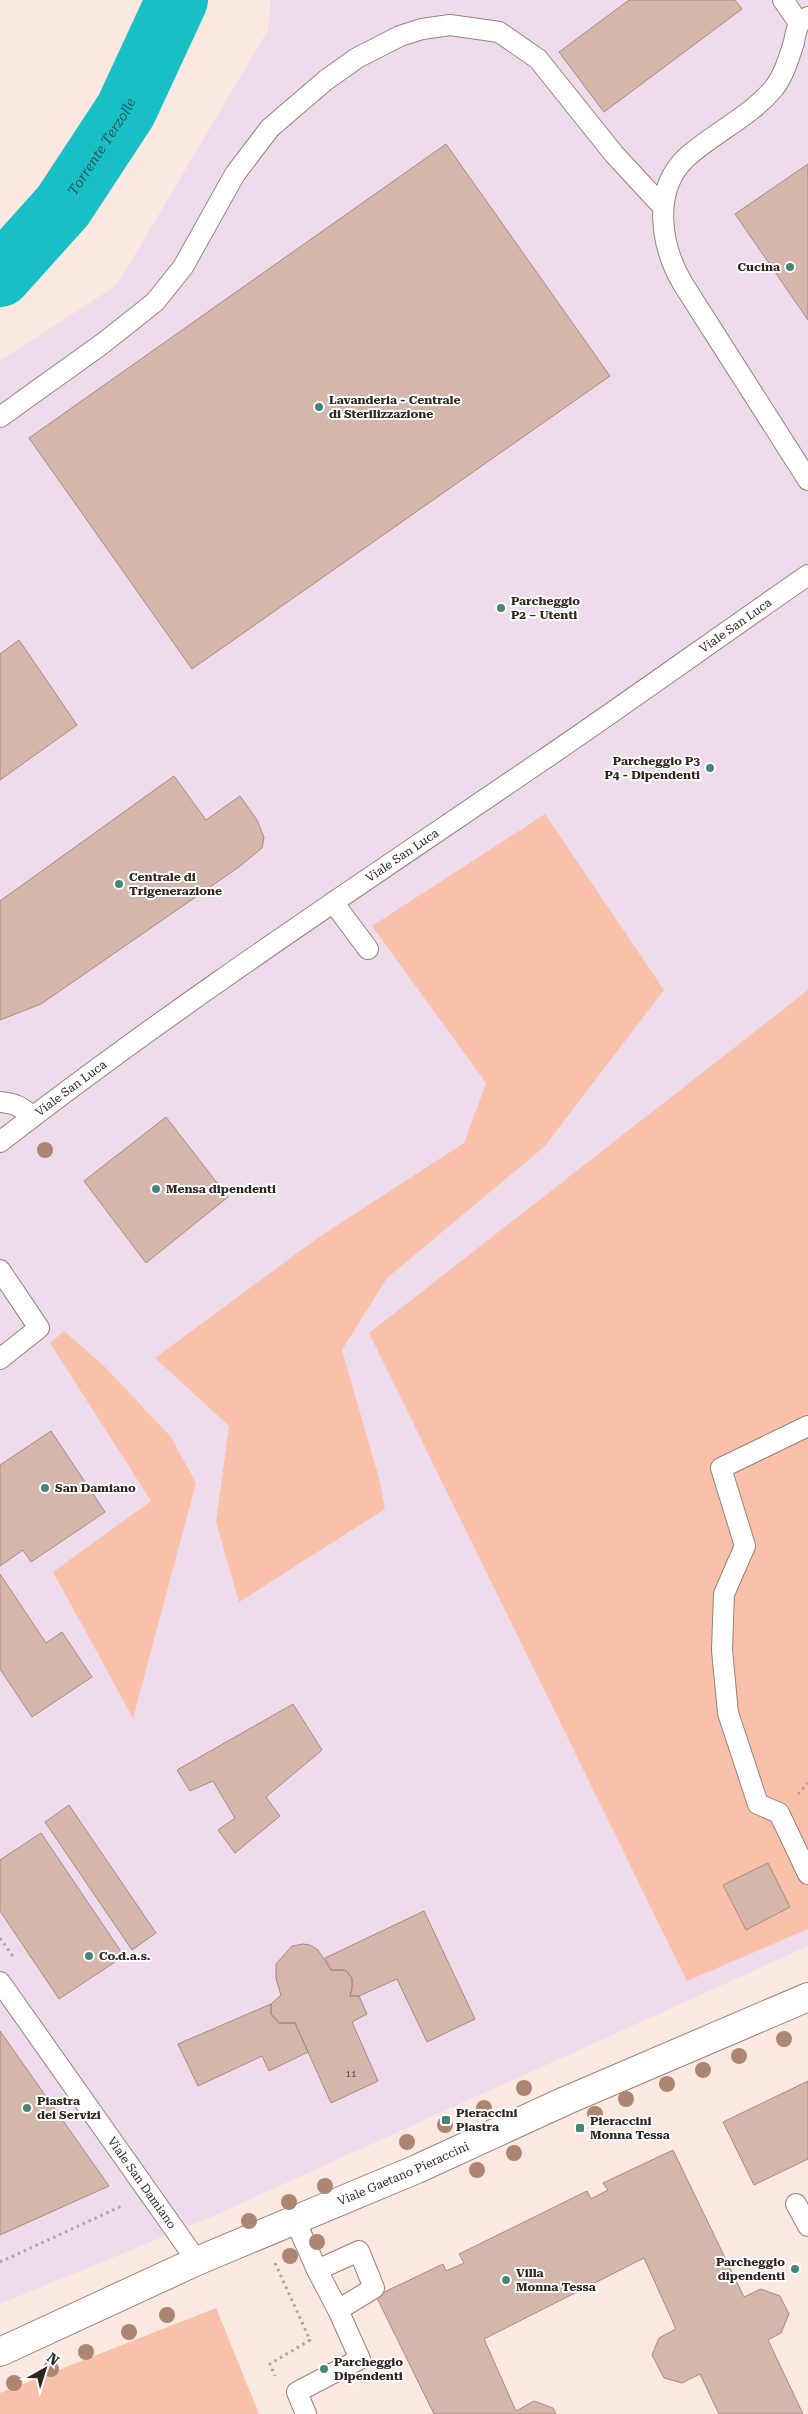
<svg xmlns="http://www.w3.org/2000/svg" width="808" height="2414" font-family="'Roboto Serif',serif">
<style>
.medical{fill:#eedced}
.green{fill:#f9c1aa}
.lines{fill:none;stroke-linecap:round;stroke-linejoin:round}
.river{stroke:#18c0c5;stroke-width:62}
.building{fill:#d4b6ab;stroke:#a78a7f}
.lane-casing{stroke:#9b8074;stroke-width:22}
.secondary-casing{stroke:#9b8074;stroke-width:30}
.path{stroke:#b2a29b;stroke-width:3;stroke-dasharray:2.5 4;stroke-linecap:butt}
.lane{stroke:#fff;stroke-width:20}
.secondary{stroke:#fff;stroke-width:28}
.tree{fill:#ad8573}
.poi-dot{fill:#448779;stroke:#fff;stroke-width:2}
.labels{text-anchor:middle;stroke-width:4;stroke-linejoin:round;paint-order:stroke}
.number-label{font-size:10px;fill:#594943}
.poi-label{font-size:12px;font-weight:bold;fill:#302520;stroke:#fff;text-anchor:start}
.street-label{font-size:12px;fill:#302520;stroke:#fff}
.water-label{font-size:14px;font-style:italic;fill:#205c5e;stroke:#fff}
</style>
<rect width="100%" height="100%" fill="#fbe8e0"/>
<path class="medical" d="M271,0H808V1946L209,2218L0,2304V361L117,285L268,30Z"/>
<path class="green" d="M545,814L664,990L544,1147L387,1278L342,1350L380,1482L385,1509L239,1602L216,1522L229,1426L155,1358L319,1237L464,1143L486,1083L372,926Z
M808,990V1929L687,1981L369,1333Z
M64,1331L104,1366L171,1437L196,1483L133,1718L53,1572L151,1501L50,1343Z
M216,2308L259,2414H0V2393Z"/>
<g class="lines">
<path class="river" id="s1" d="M0,276L63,206L126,110L177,0"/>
</g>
<path class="building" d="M629,0H735L742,9L604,112L559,52Z
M446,144L610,376L192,669L29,438Z
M808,164V320L735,214Z
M19,640L77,725L0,780V654Z
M174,776L206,820L240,796L257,820L264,837L262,848L239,867L41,1004L0,1020V901Z
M166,1117L228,1197L146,1263L84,1181Z
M51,1431L105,1512L31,1562L23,1550L0,1566V1465Z
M0,1574L46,1643L62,1632L92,1677L32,1717L0,1669Z
M293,1704L322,1750L266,1797L280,1816L235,1853L218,1830L235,1818L213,1781L190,1791L177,1770Z
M69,1805L156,1933L132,1950L45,1822Z
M41,1833L124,1956L59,1999L0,1911V1860Z
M768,1863L790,1907L746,1930L723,1885Z
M424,1911L475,2019L427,2042L397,1979L359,1996H350L352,1988V1978L345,1970H331L325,1958Z
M303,1944L310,1945L318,1950L331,1970H345L352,1978V1988L350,1996H359L367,2014L352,2022L378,2081L331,2103L295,2023H279L271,2014V2004L281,1995L276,1979V1964L292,1946Z
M271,2004V2014L279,2023H295L308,2052L269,2071L262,2056L198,2086L178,2044Z
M0,2031L109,2186L0,2235Z
M808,2081V2159L754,2185L723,2122Z
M673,2150L744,2297L761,2289L780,2296L789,2314L781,2333L768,2340L803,2414H719L700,2374L682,2383L664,2378L652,2355L659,2338L676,2329L644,2258L484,2339L516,2411L534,2401L553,2408L556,2414H434L376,2296L443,2264L446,2271L464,2263L459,2254L587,2191L591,2199L608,2190L603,2183Z"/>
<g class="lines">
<g class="lane-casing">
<g id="lane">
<path d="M783,0L799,23"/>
<path d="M808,17C805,19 801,21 799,24C796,29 795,37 794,42C789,58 784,75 774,88C750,117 715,132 687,157C651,190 661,247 683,284L808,480"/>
<path d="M0,417L102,344L155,302L183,267L235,174L270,128L326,80L357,58L400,36L422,29L450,25L499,32L538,59L614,154L663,207"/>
<path d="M333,902L368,949"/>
<path d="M0,1102C14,1103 23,1107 32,1117"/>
<path id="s2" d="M0,1142C174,1007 358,886 540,762C630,701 718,637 808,575"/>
<path d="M0,1270L39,1328L0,1359"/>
<path d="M808,1426L721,1468L745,1546L724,1594L722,1650L728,1713L758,1804L779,1813L808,1874"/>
<path id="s3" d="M0,1982L197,2261"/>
<path d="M796,2204L808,2226"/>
<path d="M295,2220L317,2270"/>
<path d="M359,2251L374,2288L338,2310L317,2270Z"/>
<path d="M306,2414L297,2392L360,2359L338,2310"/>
</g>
</g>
<g class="secondary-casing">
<g id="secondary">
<path id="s4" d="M0,2352L197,2261L417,2169L565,2101L808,1997"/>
</g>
</g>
<path class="path" d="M798,1794L808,1783
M0,1938L14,1958
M0,2262L124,2205
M275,2263L310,2340L270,2364L275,2376"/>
<use href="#lane" class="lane"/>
<use href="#secondary" class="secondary"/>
</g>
<g class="tree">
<circle cx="45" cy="1150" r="8"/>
<circle cx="784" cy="2039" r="8"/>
<circle cx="739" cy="2056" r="8"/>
<circle cx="703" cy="2070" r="8"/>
<circle cx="667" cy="2084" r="8"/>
<circle cx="524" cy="2088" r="8"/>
<circle cx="626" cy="2099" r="8"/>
<circle cx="484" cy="2108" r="8"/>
<circle cx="595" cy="2114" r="8"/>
<circle cx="445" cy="2125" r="8"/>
<circle cx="407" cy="2142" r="8"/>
<circle cx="514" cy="2153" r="8"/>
<circle cx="477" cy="2170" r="8"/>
<circle cx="325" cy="2186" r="8"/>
<circle cx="289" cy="2202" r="8"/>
<circle cx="249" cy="2221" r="8"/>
<circle cx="317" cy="2242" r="8"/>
<circle cx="290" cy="2256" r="8"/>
<circle cx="167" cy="2315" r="8"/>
<circle cx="129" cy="2332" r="8"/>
<circle cx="86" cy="2352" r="8"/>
<circle cx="51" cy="2369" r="8"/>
<circle cx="14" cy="2383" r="8"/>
</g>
<g class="poi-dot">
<circle cx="790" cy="267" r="5"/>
<circle cx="319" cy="407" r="5"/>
<circle cx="501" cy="608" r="5"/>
<circle cx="710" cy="768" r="5"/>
<circle cx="119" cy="884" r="5"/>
<circle cx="156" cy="1189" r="5"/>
<circle cx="45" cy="1488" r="5"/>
<circle cx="89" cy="1956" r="5"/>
<circle cx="27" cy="2108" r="5"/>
<rect x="441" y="2115" width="10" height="10" rx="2.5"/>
<rect x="575" y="2123" width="10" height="10" rx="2.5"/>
<circle cx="795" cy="2269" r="5"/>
<circle cx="506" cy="2280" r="5"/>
<circle cx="324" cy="2369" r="5"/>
</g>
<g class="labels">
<g class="number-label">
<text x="351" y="2077">11</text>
</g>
<g class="poi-label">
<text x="780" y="271" text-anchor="end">Cucina</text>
<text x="329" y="404">Lavanderia - Centrale<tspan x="329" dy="14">di Sterilizzazione</tspan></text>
<text x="511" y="605">Parcheggio<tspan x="511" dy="14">P2 – Utenti</tspan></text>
<text x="700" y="765" text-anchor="end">Parcheggio P3<tspan x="700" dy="14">P4 - Dipendenti</tspan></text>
<text x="129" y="881">Centrale di<tspan x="129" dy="14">Trigenerazione</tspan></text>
<text x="166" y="1193">Mensa dipendenti</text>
<text x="55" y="1492">San Damiano</text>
<text x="99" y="1960">Co.d.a.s.</text>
<text x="37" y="2105">Piastra<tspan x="37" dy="14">dei Servizi</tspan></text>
<text x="456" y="2117">Pieraccini<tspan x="456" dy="14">Piastra</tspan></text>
<text x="590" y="2125">Pieraccini<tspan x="590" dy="14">Monna Tessa</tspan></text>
<text x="785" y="2266" text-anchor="end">Parcheggio<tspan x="785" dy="14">dipendenti</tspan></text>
<text x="516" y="2277">Villa<tspan x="516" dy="14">Monna Tessa</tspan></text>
<text x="334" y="2366">Parcheggio<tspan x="334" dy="14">Dipendenti</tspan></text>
</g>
<g class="street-label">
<text dy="4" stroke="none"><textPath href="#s2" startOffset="899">Viale San Luca</textPath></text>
<text dy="4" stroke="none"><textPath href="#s2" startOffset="494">Viale San Luca</textPath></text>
<text dy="4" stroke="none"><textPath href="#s2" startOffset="89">Viale San Luca</textPath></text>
<text dy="4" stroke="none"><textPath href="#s4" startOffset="441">Viale Gaetano Pieraccini</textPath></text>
<text dy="4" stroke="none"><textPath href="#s3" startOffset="246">Viale San Damiano</textPath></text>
</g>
<g class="water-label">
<text dy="5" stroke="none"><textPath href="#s1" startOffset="165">Torrente Terzolle</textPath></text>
</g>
</g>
<g transform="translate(45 2369) rotate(39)" stroke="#ffffff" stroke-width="4" paint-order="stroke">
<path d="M0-4L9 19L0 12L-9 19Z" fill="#302520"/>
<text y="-8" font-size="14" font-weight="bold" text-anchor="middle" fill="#302520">N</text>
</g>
</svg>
